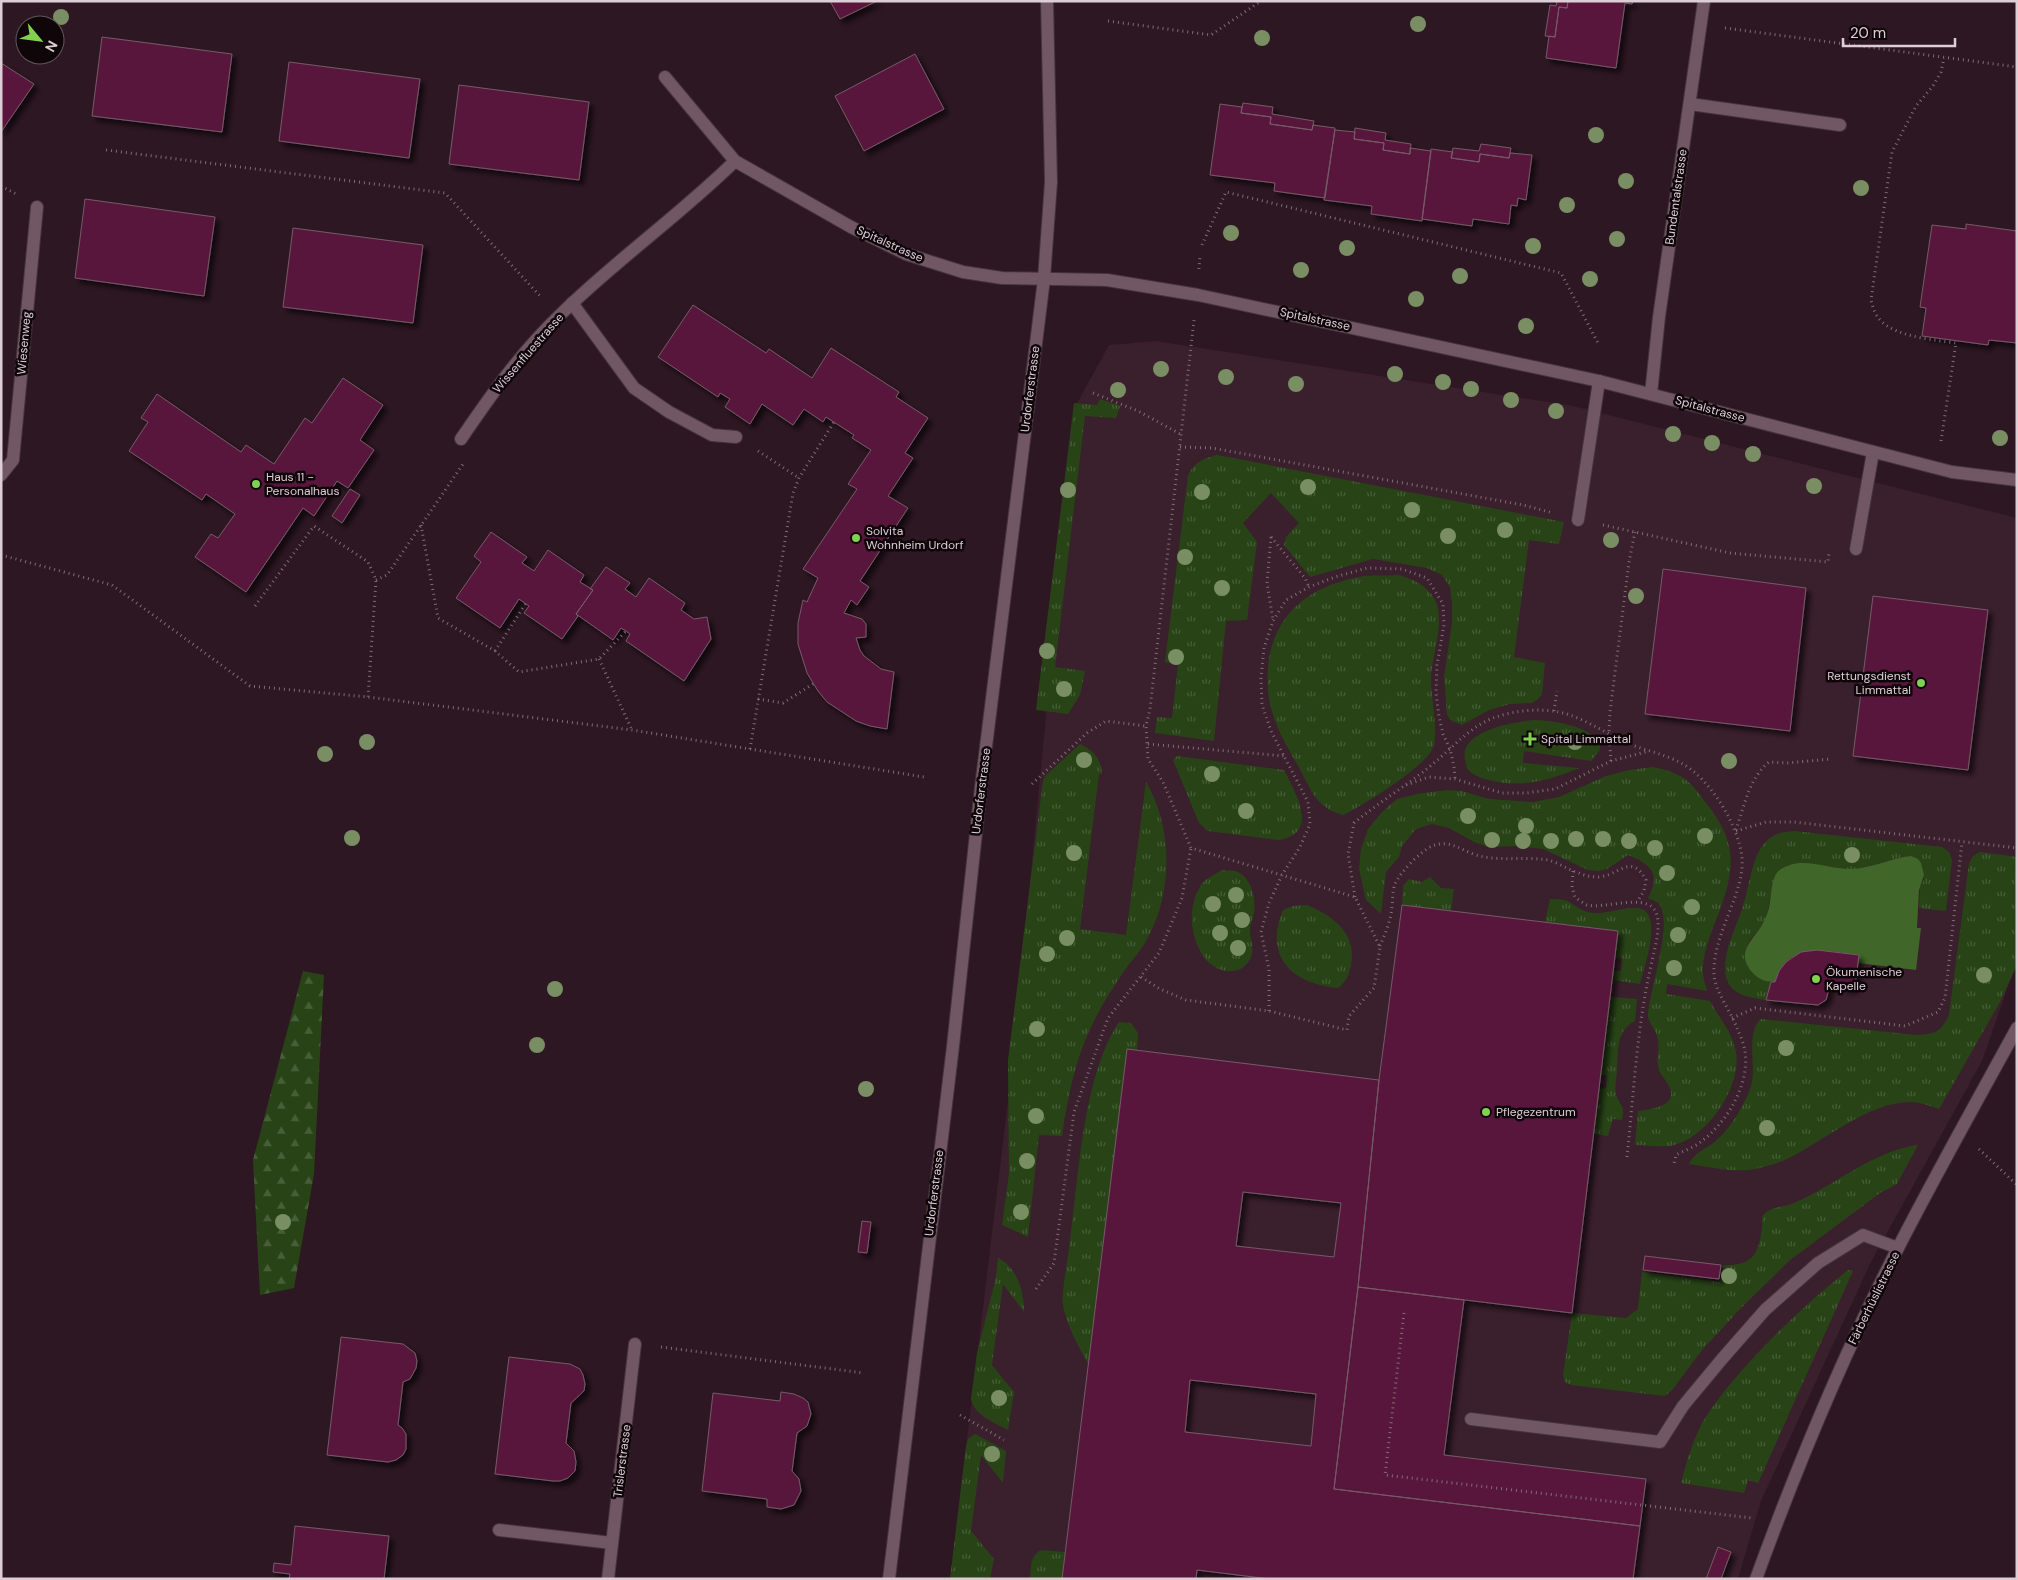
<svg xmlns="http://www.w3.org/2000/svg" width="2018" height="1580" font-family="'DM Sans',sans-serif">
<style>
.built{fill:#3a1f2c}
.grass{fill:url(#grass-tufts)}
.forest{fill:url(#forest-firs)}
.water{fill:#406729}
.building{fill:#58193d;stroke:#755a67;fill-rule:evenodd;filter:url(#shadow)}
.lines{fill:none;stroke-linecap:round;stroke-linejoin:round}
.lane-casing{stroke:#44343b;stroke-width:14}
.street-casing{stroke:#44343b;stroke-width:14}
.secondary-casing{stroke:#44343b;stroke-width:14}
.path{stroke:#806d76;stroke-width:3;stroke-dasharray:1 4;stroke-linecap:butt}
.lane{stroke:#715663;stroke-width:12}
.street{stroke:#715663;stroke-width:12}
.secondary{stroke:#715663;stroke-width:12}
.tree{fill:#798f63}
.poi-dot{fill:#81d050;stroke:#0f060a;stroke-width:2}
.labels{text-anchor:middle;stroke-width:5;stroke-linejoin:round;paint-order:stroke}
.street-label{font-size:12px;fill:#ddced5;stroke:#0f060a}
.poi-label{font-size:12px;fill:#ddced5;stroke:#0f060a;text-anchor:start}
</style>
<defs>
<pattern id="grass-tufts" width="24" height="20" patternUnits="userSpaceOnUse" patternTransform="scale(1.25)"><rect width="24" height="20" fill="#284417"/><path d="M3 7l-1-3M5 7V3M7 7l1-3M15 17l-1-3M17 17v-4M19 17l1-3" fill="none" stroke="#475e38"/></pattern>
<pattern id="forest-firs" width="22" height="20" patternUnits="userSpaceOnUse" patternTransform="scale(1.25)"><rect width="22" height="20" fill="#284417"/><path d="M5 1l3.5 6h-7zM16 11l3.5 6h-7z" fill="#475e38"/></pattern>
<filter id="shadow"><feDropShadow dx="4.5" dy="4.5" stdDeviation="2.5" flood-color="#0009"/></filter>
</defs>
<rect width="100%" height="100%" fill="#2d1722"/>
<path class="built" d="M1156,341L1573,406L2017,518V961L1982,1061L1871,1262L1761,1501L1738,1579H950L1012,1068L1076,405L1109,345Z"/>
<path class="grass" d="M1100,399L1120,406L1116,418L1085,416L1055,667L1085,671L1080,695L1068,714L1036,710L1074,403L1097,405Z
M1217,455L1564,522L1559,544L1529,540L1514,657L1545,663L1542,694L1538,699L1532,703L1510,704L1489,710L1462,725L1450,720L1447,714L1444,677L1452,623V603L1450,587L1442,575L1427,568L1373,559L1310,577L1284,545L1286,537L1299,523L1271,493L1243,523L1257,542L1247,620L1226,621L1214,741L1155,733L1157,717L1172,718L1178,665L1165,662L1188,475C1195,462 1202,459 1217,455Z
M1399,575C1413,579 1428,586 1435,600C1445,619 1433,654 1431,675C1430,694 1440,736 1432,750C1422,768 1363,806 1343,815C1314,807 1311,788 1297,764C1284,742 1270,717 1268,690C1263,624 1301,586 1365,576C1376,575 1388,576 1399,575Z
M1534,720C1557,721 1585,725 1601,743L1599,751L1591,761L1524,751L1523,763L1579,768C1548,781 1518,789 1485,779C1479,777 1473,775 1468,770C1466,767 1466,763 1465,759C1459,731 1514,722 1534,720Z
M1080,744C1094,751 1101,759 1102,774H1099L1080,929L1126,935L1146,782C1173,827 1173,894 1147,939C1142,949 1134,958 1127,967C1116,983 1104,1001 1095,1019C1076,1055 1068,1096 1062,1136L1039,1135L1028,1237L1002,1225L1009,1173L1008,1060L1043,781L1045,776Z
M1177,756L1284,770C1295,792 1321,834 1278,840L1208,831L1199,823L1173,760Z
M1653,767C1683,773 1689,780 1707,804C1743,849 1732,879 1713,928C1708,941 1702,959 1703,973C1703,979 1706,985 1707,991L1667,984L1666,994L1710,1001C1718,1016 1731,1031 1735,1048C1745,1083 1708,1137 1674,1145C1662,1148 1648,1145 1635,1145L1638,1111C1652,1109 1679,1106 1669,1086C1666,1080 1661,1075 1659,1070C1655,1058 1661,1047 1657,1036C1655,1028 1648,1023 1648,1015C1649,991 1675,919 1658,903C1656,901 1650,899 1648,898C1661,874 1651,864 1628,855L1607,869L1599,871L1588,870L1543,849L1518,846L1489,847L1474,842L1449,828L1432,824L1416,829L1402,846L1399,857L1386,872L1381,914L1366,900L1359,869L1361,849L1368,829L1382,812L1397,799L1417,794L1447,790L1462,791L1489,799L1533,802L1559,797L1606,776L1629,770Z
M1794,831L1942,847L1949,852L1952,860L1946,911L1919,908L1920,887L1924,879L1921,864L1918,859L1911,856C1887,858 1864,872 1840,869C1822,867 1804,860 1787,866C1769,873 1773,894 1768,910C1766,916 1765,922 1761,927C1757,933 1752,936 1749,942C1740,960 1753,979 1771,982L1766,1000C1751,998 1730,995 1726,977C1721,955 1737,926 1743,906C1749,888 1752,857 1764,844C1772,834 1782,832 1794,831Z
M1980,852L2017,857V965L2000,1002L1939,1109C1930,1106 1922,1103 1913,1102C1872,1100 1826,1139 1791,1157C1780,1163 1767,1166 1755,1169C1734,1173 1710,1167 1689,1164C1695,1151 1709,1148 1718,1139C1732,1126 1745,1104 1751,1086C1757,1066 1745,1033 1761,1019L1916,1035C1936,1034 1940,1033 1949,1015L1969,863L1973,856Z
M1223,870C1228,871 1234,870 1238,872C1252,879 1256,899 1254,913C1253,918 1251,922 1250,927C1249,938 1255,947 1251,957C1242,978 1216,974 1204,957C1190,937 1187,907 1201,885C1206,878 1215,874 1223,870Z
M1430,877L1441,888L1454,889L1451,911L1402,905L1403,886L1409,879L1422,882Z
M1550,899C1554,899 1561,899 1565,900C1575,904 1580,912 1593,913C1606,914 1621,908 1635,908C1666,907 1644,967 1640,984L1613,980V971H1621L1622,959L1615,957L1618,931L1545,922Z
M1307,905C1333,916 1357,933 1351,965C1349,975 1347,981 1338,988C1293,984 1263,957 1283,910L1293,906Z
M1611,997L1637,999L1635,1021C1615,1031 1619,1051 1617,1070C1617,1078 1614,1087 1616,1094C1620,1108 1625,1103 1622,1120L1613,1119L1608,1136L1594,1134L1599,1089L1606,1088L1607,1075H1601Z
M1119,1022L1131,1023L1138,1033L1137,1050L1088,1364C1078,1345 1067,1327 1063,1305C1061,1292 1069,1255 1070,1240C1079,1175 1083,1076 1119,1022Z
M1918,1145L1897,1184L1880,1193L1789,1261L1740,1309L1702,1350L1673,1389L1665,1396L1571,1385L1565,1382L1563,1375L1572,1313L1626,1318L1638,1309L1642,1272L1720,1282L1723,1265C1752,1266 1759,1255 1762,1227C1762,1221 1761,1216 1765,1213C1773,1206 1785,1207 1794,1203C1835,1186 1872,1151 1918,1145Z
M998,1258C1018,1268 1024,1292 1024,1312L1003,1284L992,1365L1014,1392L1008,1430C994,1422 975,1416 971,1399L977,1353L996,1277Z
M1848,1270L1853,1271L1758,1483L1748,1480L1744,1493L1681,1483C1686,1463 1692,1444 1701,1425C1713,1404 1729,1385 1745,1367C1777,1331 1811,1300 1848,1270Z
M975,1434L1006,1451L1003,1483L981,1455L971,1531L994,1559L990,1579H950L966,1446L968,1439Z
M1041,1550L1065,1552L1062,1579H1030C1031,1567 1030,1556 1041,1550Z"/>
<path class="forest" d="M303,971L324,975L314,1174L294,1288L260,1295L253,1160Z"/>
<path class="water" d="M1911,856L1918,859L1921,863L1924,875L1919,890L1917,928H1921L1916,970L1858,963L1859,955C1825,951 1788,940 1775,982C1765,982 1758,979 1752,972C1735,952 1753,940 1762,925C1765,920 1767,914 1769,908C1772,896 1770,876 1781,869C1803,855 1829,870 1852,869C1872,868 1891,858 1911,856Z"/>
<path class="building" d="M830,1H877L840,19Z
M1557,1H1568L1567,8L1559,7L1555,37L1545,36L1550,5L1556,6Z
M1568,1H1633L1632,4L1625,3L1616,68L1546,58L1549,36L1555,37L1559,7L1567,8Z
M102,37L232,54L222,132L92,116Z
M915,54L944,109L864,151L835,96Z
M289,62L420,79L409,158L279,141Z
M1,63L34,84L1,132Z
M459,85L589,102L579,180L449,164Z
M1243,103L1273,107L1272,114L1314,121L1312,130L1270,124L1271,117L1241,113Z
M1220,104L1242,107L1241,113L1271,117L1270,124L1312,130L1313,125L1335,128L1325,198L1274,191L1275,183L1210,175Z
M1355,128L1386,133L1385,140L1411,144L1410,154L1383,150L1384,143L1354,139Z
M1335,130L1355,132L1354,139L1384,143L1383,150L1410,154V148L1431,151L1422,221L1371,214L1372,206L1324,200Z
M1481,144L1511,148L1509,158L1480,154L1479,162L1451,158L1453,148L1479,151Z
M1431,149L1453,152L1451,158L1479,162L1480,154L1509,158L1510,153L1532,155L1526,200L1518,198L1517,206L1511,205L1509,224L1473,219L1472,226L1422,219Z
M85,199L215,217L204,296L75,278Z
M1966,224L2017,231V343L1989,340L1988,345L1922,336L1926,308L1920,307L1932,225L1966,229Z
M293,228L423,245L413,323L283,307Z
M693,305L766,353L769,349L812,378L831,348L899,392L896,397L928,418L905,453L913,458L888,496L908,508L860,581L869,587L857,605L851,600L844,613L862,619L866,624V637L856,638L860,650L864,656L881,669L894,672L887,729L870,726L856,721L827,702L818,691L807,673L798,644V623L803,600L807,602L818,578L803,569L857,489L848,484L871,450L852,438L854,435L826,417L823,422L804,409L793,425L762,404L750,424L725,407L730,399L720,393L718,397L658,357Z
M343,378L383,405L360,440L374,450L348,488L337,481L314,516L303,508L246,592L195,557L211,534L218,538L235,514L206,494L202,500L129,451L148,422L141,418L157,394L241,452L246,445L274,464L305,418L312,423Z
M350,489L360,495L342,523L332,516Z
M491,532L527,557L522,563L534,571L548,550L584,575L580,582L593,590L576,614L578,616L562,639L524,613L529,606L519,599L500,628L456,598L481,562L474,556Z
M606,567L630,583L625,589L636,597L649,578L685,603L681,610L694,619L707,617L711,639L684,681L626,641L630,634L626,631L621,628L613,640L576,614L593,590L590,589Z
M1663,569L1806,588L1790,731L1645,714Z
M1873,596L1988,610L1968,770L1853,756Z
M1402,905L1618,931L1572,1313L1358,1287L1379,1080Z
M1817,950L1859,955L1855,986L1849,990L1841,986L1830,985L1826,1000L1818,1005L1766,1000L1771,982H1775L1779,971L1786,962L1801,952Z
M1127,1049L1379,1080L1358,1287L1334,1489L1640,1526L1633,1579H1270L1197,1570L1196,1579H1062ZM1243,1192L1341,1203L1334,1257L1236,1246ZM1190,1380L1316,1394L1311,1446L1185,1432Z
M862,1221L871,1222L867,1253L858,1252Z
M1645,1256L1721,1265L1719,1279L1643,1270Z
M1358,1287L1464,1300L1444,1455L1646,1479L1640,1526L1334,1489Z
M341,1337L403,1344L415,1353L417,1361L416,1368L410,1379L403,1382L398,1425L402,1428L406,1434V1449L403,1455L396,1460L388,1462L327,1455Z
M509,1357L570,1364L580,1369L583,1375L585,1384L584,1391L571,1403L566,1443L574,1451L576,1462L575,1471L568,1478L560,1481H553L495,1474Z
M781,1392L794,1394L803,1398L808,1402L811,1414L807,1426L797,1433L792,1471L799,1479L801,1491L794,1505L781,1509L767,1507V1499L702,1491L713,1393L780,1401Z
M295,1526L389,1536L384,1579H289L290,1574L273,1572L274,1563L291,1565Z
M1718,1547L1731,1552L1721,1579H1706Z"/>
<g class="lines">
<g class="lane-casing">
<path id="lane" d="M1690,104L1840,125
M572,303L634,388L669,412L712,435L736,437
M1,475L13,460L37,207
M1578,520L1599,381
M1856,549L1873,452
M1471,1419L1660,1442L1683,1406L1722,1359L1765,1310L1818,1263L1863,1235L1898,1248
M499,1530L612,1543"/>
</g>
<g class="street-casing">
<path id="street" d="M665,77L735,161L851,227L906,254L963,272L1002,278L1107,280L1198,295L1599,381L1952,472L2017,480
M1651,394L1659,317L1704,1
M461,439C491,395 522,351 561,314C616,260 680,215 735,161
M608,1579L635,1344
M1756,1579C1797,1466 1843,1355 1898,1248C1936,1174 1977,1101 2017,1028"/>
</g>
<g class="secondary-casing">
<path id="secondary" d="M889,1579L953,1046L981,787L1044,279L1051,182L1047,1"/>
</g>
<path class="path" d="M1108,21L1211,35L1261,1
M1725,28L2017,67
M106,150L445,193L541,297
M1,186L16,194
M1202,245L1226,192L1561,273L1598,343
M1199,269L1200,257
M1093,393L1138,411L1182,435
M1941,441L1956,343C1935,340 1897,337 1881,321C1875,315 1873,308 1871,300L1892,152L1916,106L1933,86L1941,72L1944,58
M1180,447L1212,448L1523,505L1553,513
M758,451L799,478
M421,525L438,618L495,651L519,672L599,659L626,631
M1603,525L1730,553L1828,562L1829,552
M1271,537L1267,583L1273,620
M1271,537L1305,578L1309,587
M1,555L112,585L250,686L368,697L632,730L924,777
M376,580L387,575L463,464
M255,606L314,526L368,562L376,580L368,697
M495,651L526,603
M599,659L632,730
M758,699L783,703L813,684
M1554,711L1557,691
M1148,744L1284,756
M750,749L793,493L799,478L834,422
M1611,761L1609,733L1610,712L1629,562L1635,532
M1032,784L1087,733L1106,721L1146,726
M1406,785L1429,777L1455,779L1502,793H1526L1555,789L1611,761L1649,751
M1736,830C1744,807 1749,778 1769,762L1787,763L1831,759
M1736,831L1766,822H1794L2017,848
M1573,871L1572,887L1575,897C1579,900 1583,903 1587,905C1605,909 1642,894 1654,909C1663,921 1655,947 1652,961C1637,1025 1634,1091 1627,1157
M1355,897L1348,854L1354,823C1379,802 1408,785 1434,763C1452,748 1470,727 1493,718C1515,710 1544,707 1567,714C1586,720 1604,732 1623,741C1641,750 1663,753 1681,763C1710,778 1739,826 1742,858C1745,894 1712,934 1714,975C1715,991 1731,1012 1737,1028C1740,1035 1744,1044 1745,1051C1750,1086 1726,1124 1698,1144C1692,1148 1683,1151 1676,1155L1674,1164
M1380,946C1384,936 1389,925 1391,914C1393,904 1392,892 1395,884C1400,872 1421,851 1432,846C1449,839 1461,850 1476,855C1499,862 1524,856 1548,860C1557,862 1567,869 1576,872C1583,875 1590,877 1598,877C1619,876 1631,852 1646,880L1644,891L1637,902
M1141,977L1160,989L1186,1000L1269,1011L1347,1030L1349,1016L1374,988L1380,947L1355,897L1191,848L1163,782L1148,759L1146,726L1150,709L1194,320
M1269,1011V969L1261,932L1269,903L1282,875L1300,847L1310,824L1308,802L1271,731L1262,705L1261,678L1264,648L1273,621L1286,600L1309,587L1335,577L1367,568L1402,569L1427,578L1443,604L1444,625L1437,665L1436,693L1439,717L1443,734L1450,749L1454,766L1455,779
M1732,1018L1755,1008L1905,1026L1938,1012L1945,998L1962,842
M1979,1149L2017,1185
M1036,1289L1054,1263L1074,1112L1108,1018L1159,953L1182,898L1191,848
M1404,1313L1385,1475L1752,1518
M661,1347L864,1373
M960,1415L1004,1440"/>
<use href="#lane" class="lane"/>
<use href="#street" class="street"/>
<use href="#secondary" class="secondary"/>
</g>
<g class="tree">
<circle cx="61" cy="17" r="8"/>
<circle cx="1418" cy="24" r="8"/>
<circle cx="1262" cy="38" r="8"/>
<circle cx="1596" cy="135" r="8"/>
<circle cx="1626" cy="181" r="8"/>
<circle cx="1861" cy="188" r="8"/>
<circle cx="1567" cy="205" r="8"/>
<circle cx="1231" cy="233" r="8"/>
<circle cx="1617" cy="239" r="8"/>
<circle cx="1533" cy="246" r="8"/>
<circle cx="1347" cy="248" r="8"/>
<circle cx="1301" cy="270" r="8"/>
<circle cx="1460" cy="276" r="8"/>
<circle cx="1590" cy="279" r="8"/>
<circle cx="1416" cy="299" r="8"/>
<circle cx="1526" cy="326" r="8"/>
<circle cx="1161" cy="369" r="8"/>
<circle cx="1395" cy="374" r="8"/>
<circle cx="1226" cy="377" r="8"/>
<circle cx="1443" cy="382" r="8"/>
<circle cx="1296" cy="384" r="8"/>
<circle cx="1471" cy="389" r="8"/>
<circle cx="1118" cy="390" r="8"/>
<circle cx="1511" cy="400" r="8"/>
<circle cx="1556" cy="411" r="8"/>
<circle cx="1673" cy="434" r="8"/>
<circle cx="2000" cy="438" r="8"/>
<circle cx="1712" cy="443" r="8"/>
<circle cx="1753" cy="454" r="8"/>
<circle cx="1814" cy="486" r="8"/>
<circle cx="1308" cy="487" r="8"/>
<circle cx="1068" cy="490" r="8"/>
<circle cx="1202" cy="492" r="8"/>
<circle cx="1412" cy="510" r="8"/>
<circle cx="1505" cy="530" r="8"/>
<circle cx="1448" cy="536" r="8"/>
<circle cx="1611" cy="540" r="8"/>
<circle cx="1185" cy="557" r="8"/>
<circle cx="1222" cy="588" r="8"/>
<circle cx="1636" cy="596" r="8"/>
<circle cx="1047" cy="651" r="8"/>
<circle cx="1176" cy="657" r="8"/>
<circle cx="1064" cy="689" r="8"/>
<circle cx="367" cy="742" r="8"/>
<circle cx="1575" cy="742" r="8"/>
<circle cx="325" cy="754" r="8"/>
<circle cx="1084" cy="760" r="8"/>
<circle cx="1729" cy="761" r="8"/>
<circle cx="1212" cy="774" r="8"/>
<circle cx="1246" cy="811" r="8"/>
<circle cx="1468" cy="816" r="8"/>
<circle cx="1526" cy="826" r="8"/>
<circle cx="1705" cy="836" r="8"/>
<circle cx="352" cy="838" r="8"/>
<circle cx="1576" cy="839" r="8"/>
<circle cx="1603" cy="839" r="8"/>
<circle cx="1492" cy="840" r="8"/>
<circle cx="1523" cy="841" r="8"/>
<circle cx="1551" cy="841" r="8"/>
<circle cx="1629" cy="841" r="8"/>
<circle cx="1655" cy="848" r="8"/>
<circle cx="1074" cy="853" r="8"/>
<circle cx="1852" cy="855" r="8"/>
<circle cx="1667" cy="873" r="8"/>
<circle cx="1236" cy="895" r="8"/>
<circle cx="1213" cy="904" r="8"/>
<circle cx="1692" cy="907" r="8"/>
<circle cx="1242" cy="920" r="8"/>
<circle cx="1220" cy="933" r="8"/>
<circle cx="1678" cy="935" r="8"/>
<circle cx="1067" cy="938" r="8"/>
<circle cx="1238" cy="948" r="8"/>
<circle cx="1047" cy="954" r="8"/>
<circle cx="1674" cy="968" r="8"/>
<circle cx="1984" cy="975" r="8"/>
<circle cx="555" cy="989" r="8"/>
<circle cx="1037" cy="1029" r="8"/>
<circle cx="537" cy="1045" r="8"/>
<circle cx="1786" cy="1048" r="8"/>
<circle cx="866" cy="1089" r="8"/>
<circle cx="1036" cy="1116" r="8"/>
<circle cx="1767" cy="1128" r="8"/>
<circle cx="1027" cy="1161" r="8"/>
<circle cx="1021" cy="1212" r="8"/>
<circle cx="283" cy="1222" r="8"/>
<circle cx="1729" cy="1276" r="8"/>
<circle cx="999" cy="1398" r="8"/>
<circle cx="992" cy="1454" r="8"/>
</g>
<g class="poi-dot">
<circle cx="256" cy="484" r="5"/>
<circle cx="856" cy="538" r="5"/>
<circle cx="1921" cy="683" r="5"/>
<path d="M1527.5 731.5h5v5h5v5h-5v5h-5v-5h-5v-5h5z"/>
<circle cx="1816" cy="979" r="5"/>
<circle cx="1486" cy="1112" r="5"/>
</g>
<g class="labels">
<g class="street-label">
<text transform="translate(1676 197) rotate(-82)" y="4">Bundentalstrasse</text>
<text transform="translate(890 244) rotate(24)" y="4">Spitalstrasse</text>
<text transform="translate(1315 319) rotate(12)" y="4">Spitalstrasse</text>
<text transform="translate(24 343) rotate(-85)" y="4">Wiesenweg</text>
<text transform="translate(528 353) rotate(-49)" y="4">Wissenfluestrasse</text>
<text transform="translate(1030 389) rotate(-83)" y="4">Urdorferstrasse</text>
<text transform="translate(1710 409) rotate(15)" y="4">Spitalstrasse</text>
<text transform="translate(981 791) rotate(-83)" y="4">Urdorferstrasse</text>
<text transform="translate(934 1193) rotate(-83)" y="4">Urdorferstrasse</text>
<text transform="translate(1874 1298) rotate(-64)" y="4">Färberhüslistrasse</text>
<text transform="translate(622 1461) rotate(-83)" y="4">Trislerstrasse</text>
</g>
<g class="poi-label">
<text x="266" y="481">Haus 11 -<tspan x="266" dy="14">Personalhaus</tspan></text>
<text x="866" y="535">Solvita<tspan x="866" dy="14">Wohnheim Urdorf</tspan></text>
<text x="1911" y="680" text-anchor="end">Rettungsdienst<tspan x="1911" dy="14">Limmattal</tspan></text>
<text x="1541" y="743">Spital Limmattal</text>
<text x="1826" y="976">Ökumenische<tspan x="1826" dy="14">Kapelle</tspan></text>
<text x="1496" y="1116">Pflegezentrum</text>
</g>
</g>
<rect width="2018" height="1580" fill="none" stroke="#ddced5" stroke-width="5"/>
<g transform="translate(40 40) rotate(119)"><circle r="24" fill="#0f060a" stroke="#61565b"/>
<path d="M0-4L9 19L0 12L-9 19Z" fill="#81d050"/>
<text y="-8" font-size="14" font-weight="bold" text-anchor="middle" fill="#ddced5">N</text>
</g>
<path d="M1843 38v8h112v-8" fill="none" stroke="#ddced5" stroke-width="2.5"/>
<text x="1850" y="38" font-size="15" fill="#ddced5" stroke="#0f060a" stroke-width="4" paint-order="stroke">20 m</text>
</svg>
